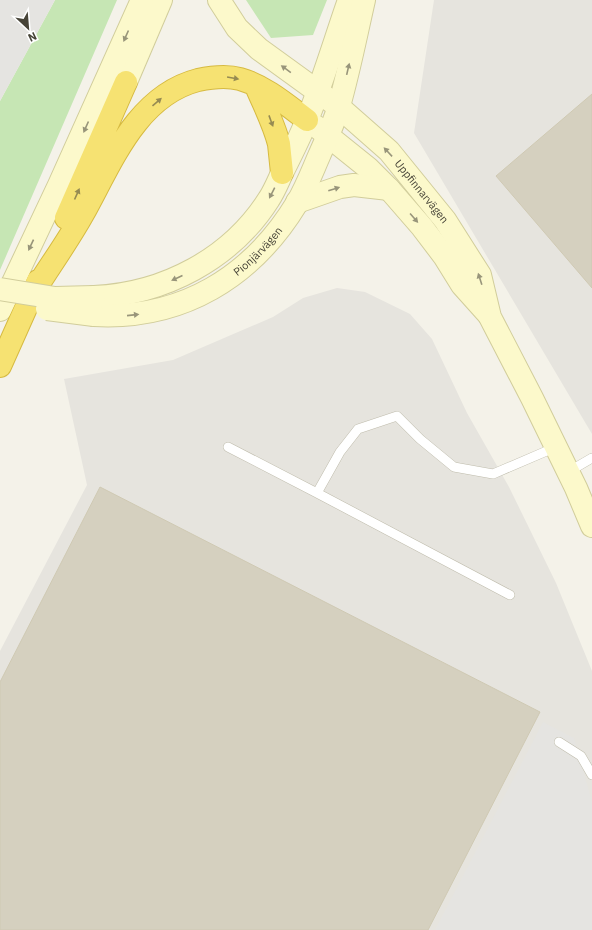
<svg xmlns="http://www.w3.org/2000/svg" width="592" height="930" font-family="'IBM Plex Sans',sans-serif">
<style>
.industrial{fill:#e6e4de}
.green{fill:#c6e6b4}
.parking{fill:#e5e4e1}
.building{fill:#d5d0bf;stroke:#cfc9b3}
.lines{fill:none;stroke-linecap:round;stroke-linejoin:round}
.lane-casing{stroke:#bfbcac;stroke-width:10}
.secondary-casing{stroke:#d1cd9b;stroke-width:24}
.highway-casing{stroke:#d6ba41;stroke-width:24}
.lane{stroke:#fff;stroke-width:9}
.secondary{stroke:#fcf9cb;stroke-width:22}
.highway{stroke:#f6e272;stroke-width:22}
.secondary-bridge-casing{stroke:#d1cd9b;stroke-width:24;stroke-linecap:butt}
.secondary-bridge{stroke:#fcf9cb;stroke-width:22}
.oneway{fill:#98957a}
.oneway2{fill:#968b52}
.labels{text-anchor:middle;stroke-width:4;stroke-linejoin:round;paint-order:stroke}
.street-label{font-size:11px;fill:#474438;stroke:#fff}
</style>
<rect width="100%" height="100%" fill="#f4f2e9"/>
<path class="industrial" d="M434,0H592V434L414,133Z
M337,288L365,292L410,314L432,339L467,413L509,487L556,583L592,671V930H0V651L87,485L64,379L173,360L273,317L303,298Z"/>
<path class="green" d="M55,0H117L0,270V101Z
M246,0H327L313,35L271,38Z"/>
<path class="parking" d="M0,0H55L0,101Z
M543,722L574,738L592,802V930H435Z"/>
<path class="building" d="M592,94V288L496,176Z
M100,487L540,712L428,930H0V682Z"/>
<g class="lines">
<g class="lane-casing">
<path id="lane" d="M228,447L317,493
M568,472L592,458
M510,595L317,493L340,452L358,429L397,416L420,439L454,467L493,474L556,447
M559,742L581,756L592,775"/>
</g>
<g class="secondary-casing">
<g id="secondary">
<path id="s1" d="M219,0L237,28L259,49L339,107L389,151L445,220L480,275L490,317L532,398L576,488L592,526"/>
<path d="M126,82L161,0"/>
<path d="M317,127L368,168L389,189L422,227L444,256L462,285L488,314"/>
<path d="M297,202L340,187L354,185L389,189"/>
<path d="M94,297C164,294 231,259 269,199C275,190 279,179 284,169C292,153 300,137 307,120C323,81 335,40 349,0"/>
<path d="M0,310L59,185L142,0"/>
<path id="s2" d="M94,315C182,320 252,277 297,203C306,188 312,172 319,156C326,140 334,123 339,106C349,71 356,35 364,0"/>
</g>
</g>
<g class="highway-casing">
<path id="highway" d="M256,86C264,105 274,124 279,144C280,154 281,163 282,173
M66,218L126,82
M33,293C49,267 68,241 83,214C111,164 136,96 198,80C212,77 226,75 240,79C265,86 287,105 307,120
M0,366L38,281"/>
</g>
<use href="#lane" class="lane"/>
<use href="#secondary" class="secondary"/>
<use href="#highway" class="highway"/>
<g class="secondary-bridge-casing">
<path id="secondary-bridge" d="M0,289L55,298L94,297
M47,309L94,315"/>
</g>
<use href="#secondary-bridge" class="secondary-bridge"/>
</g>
<defs><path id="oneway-solid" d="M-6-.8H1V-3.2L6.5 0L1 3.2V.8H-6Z"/></defs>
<g class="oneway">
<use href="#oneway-solid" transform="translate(126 36) rotate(114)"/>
<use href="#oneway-solid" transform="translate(286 69) rotate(-144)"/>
<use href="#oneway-solid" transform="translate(348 69) rotate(-77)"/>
<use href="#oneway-solid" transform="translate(86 127) rotate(114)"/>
<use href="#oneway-solid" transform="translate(388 152) rotate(-133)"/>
<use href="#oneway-solid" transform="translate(334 189) rotate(-18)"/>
<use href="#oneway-solid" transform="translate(272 193) rotate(117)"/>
<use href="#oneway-solid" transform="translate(414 218) rotate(49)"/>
<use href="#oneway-solid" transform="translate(31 245) rotate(115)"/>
<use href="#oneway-solid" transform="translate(177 278) rotate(156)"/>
<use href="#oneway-solid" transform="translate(480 279) rotate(-108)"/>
<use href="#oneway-solid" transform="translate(133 315) rotate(-6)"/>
</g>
<g class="oneway2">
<use href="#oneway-solid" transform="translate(233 78) rotate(10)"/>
<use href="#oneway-solid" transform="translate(157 102) rotate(-41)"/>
<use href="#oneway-solid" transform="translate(271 121) rotate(70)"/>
<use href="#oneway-solid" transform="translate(77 194) rotate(-66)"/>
</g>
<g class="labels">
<g class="street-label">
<text dy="4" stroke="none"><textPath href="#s1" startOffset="281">Uppfinnarvägen</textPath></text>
<text dy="4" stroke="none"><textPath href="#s2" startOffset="182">Pionjärvägen</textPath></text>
</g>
</g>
<g transform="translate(28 28) rotate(154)" stroke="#ffffff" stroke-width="3" paint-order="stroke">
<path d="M0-3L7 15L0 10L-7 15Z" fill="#474438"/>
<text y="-6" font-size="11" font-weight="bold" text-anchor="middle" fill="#474438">N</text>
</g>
</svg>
